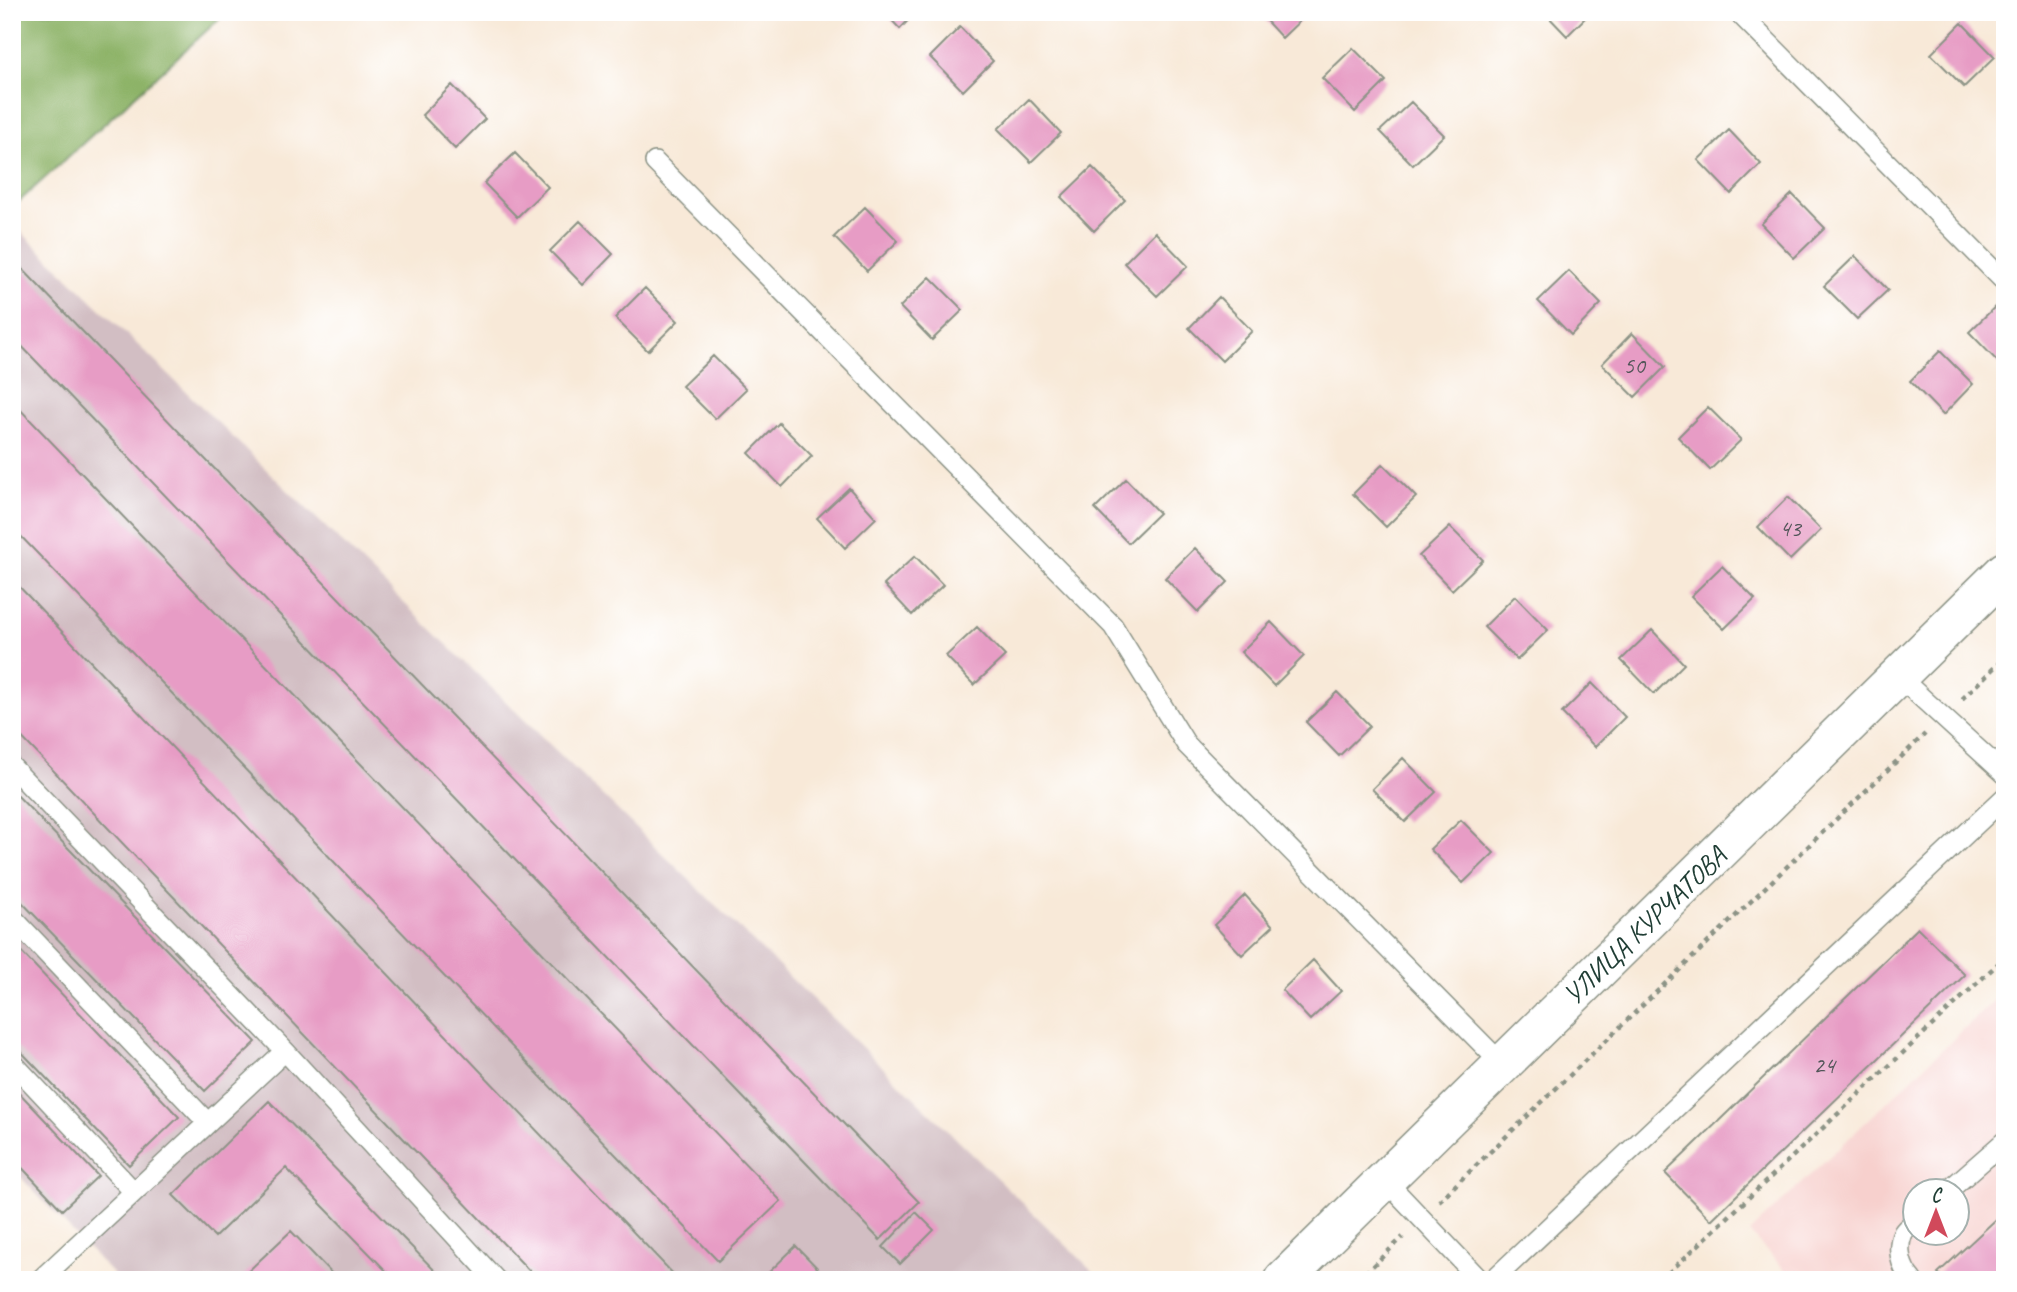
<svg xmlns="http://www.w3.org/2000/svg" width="2017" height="1292" font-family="Caveat,sans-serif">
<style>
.built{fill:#f7d0cd;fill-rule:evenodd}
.industrial{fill:#d2bec3}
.forest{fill:#8db368;stroke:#56784e;stroke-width:2}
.building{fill:#e79cc5}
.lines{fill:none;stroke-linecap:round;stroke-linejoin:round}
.service-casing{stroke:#8c9386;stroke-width:22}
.tertiary-casing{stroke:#8c9386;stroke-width:41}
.path{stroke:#8c9386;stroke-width:4.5;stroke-dasharray:5 5;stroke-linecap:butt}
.service{stroke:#fff;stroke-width:19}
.tertiary{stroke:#fff;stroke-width:38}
.labels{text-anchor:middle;stroke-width:5;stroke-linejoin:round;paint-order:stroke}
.number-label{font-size:24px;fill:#515558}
.street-label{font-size:28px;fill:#1f3d34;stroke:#fff}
</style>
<rect width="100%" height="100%" fill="#fff"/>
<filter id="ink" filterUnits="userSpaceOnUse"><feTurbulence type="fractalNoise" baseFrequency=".0143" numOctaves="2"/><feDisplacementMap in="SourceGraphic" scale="14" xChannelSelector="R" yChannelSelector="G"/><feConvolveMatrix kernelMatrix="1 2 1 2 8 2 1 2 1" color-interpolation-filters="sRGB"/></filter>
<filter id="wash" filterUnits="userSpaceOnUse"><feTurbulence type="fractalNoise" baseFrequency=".00686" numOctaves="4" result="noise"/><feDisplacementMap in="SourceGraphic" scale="28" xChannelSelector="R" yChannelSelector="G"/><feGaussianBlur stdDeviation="1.57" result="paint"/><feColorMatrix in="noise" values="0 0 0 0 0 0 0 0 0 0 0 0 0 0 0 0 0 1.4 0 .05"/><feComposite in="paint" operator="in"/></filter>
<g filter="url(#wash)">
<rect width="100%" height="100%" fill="#f8e9d8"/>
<path class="built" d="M2005,990V1280H1795L1749,1233ZM1916,1190H1958V1232H1916Z"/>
<path class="industrial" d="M12,223L1102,1280H118L12,1168Z"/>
<path class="forest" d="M12,12H227L12,208Z"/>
<g id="blocks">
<path class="building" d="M884,12H916L900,29Z
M1258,12H1309L1282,38Z
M1544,12H1591L1567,36Z
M1962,23L1995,57L1964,87L1931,54Z
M960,27L993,61L963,91L930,57Z
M1353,48L1386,81L1355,112L1322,78Z
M452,85L485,119L455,149L422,115Z
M1029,99L1061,133L1031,162L998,129Z
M1411,102L1444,135L1413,165L1380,131Z
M1729,130L1761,164L1731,194L1698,160Z
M515,153L548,187L517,217L484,183Z
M1092,167L1125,200L1094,231L1061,197Z
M1792,194L1825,228L1794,258L1761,224Z
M865,207L898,241L867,271L834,237Z
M580,221L613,254L583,285L550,251Z
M1155,232L1188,266L1157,296L1124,263Z
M1855,256L1888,290L1857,319L1824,286Z
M12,258L919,1202L880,1240L12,336Z
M1569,271L1601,304L1571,335L1538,301Z
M930,277L963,310L932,340L900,307Z
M645,288L678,321L648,351L615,318Z
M1219,297L1252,331L1222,361L1189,328Z
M2000,302L2005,307V364L2002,366L1969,332Z
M1632,333L1665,367L1635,397L1602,364Z
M1940,351L1973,384L1943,415L1910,381Z
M713,356L746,389L715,419L682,386Z
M12,401L781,1201L718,1261L12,527Z
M1708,407L1741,440L1710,470L1678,437Z
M779,423L812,456L782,487L749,453Z
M1383,464L1416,497L1386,527L1353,494Z
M1126,479L1159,513L1128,543L1095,509Z
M849,488L876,518L845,548L817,518Z
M1788,497L1821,530L1790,560L1758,527Z
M1450,527L1483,560L1452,590L1419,556Z
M1195,548L1228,582L1198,612L1165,578Z
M915,556L943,585L912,615L884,585Z
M1722,566L1755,599L1724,629L1691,596Z
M12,579L679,1280H538L12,727Z
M1515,596L1548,630L1517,660L1484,627Z
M1271,622L1304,656L1274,686L1241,652Z
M977,627L1005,656L974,685L946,656Z
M1652,630L1684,664L1654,694L1621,660Z
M1592,683L1625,717L1595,747L1562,713Z
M1337,692L1370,726L1339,756L1306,722Z
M1403,758L1436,792L1405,822L1372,789Z
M12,790L256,1042L205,1091L12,892Z
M1461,820L1494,853L1463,883L1430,849Z
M1245,895L1273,926L1242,955L1214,925Z
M1918,928L1965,975L1711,1220L1665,1173Z
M12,942L179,1117L129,1165L12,1042Z
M1313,960L1341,991L1310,1020L1282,990Z
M12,1085L98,1176L62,1210L12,1157Z
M269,1101L444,1280H395L286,1168L215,1237L173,1195Z
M2005,1211V1280H1944L1938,1273Z
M916,1212L934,1230L900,1264L883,1247Z
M291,1231L338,1280H247L243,1276Z
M796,1246L829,1280H761Z"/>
</g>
</g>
<g filter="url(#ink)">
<use href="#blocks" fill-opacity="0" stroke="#8c9386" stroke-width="2"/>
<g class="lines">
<g class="service-casing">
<path id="service" d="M1738,12L2005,282
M655,162L1113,626L1186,744L1502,1064
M1898,676L2005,774
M12,767L285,1051L496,1280
M12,917L208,1123
M12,1062L134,1192
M1385,1180L1480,1280
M1949,1190L2005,1141
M40,1280L285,1051
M1493,1280L2005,797
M1912,1280C1901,1268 1896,1249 1903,1233C1906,1228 1912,1224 1916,1221"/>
</g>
<g class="tertiary-casing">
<path id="tertiary" d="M1283,1280L2005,571"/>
</g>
<path class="path" d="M1962,699L2005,657
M1439,1201L1925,734
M1358,1280L1403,1237
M1661,1280L2005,957"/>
<use href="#service" class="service"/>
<use href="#tertiary" class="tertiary"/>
</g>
</g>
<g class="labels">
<g class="number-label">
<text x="1634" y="373">50</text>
<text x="1790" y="536">43</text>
<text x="1824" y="1073">24</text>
</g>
<g class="street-label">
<text transform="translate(1644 925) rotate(-44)" y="10">УЛИЦА КУРЧАТОВА</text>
</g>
</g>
<rect width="2017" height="1292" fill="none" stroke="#fff" stroke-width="42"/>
<g transform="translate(1936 1212)"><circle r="33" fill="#ffffff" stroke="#a5b1ae" stroke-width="2"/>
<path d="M0-5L12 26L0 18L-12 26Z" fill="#d1495b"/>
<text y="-10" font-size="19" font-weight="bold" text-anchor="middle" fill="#1f3d34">С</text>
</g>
</svg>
